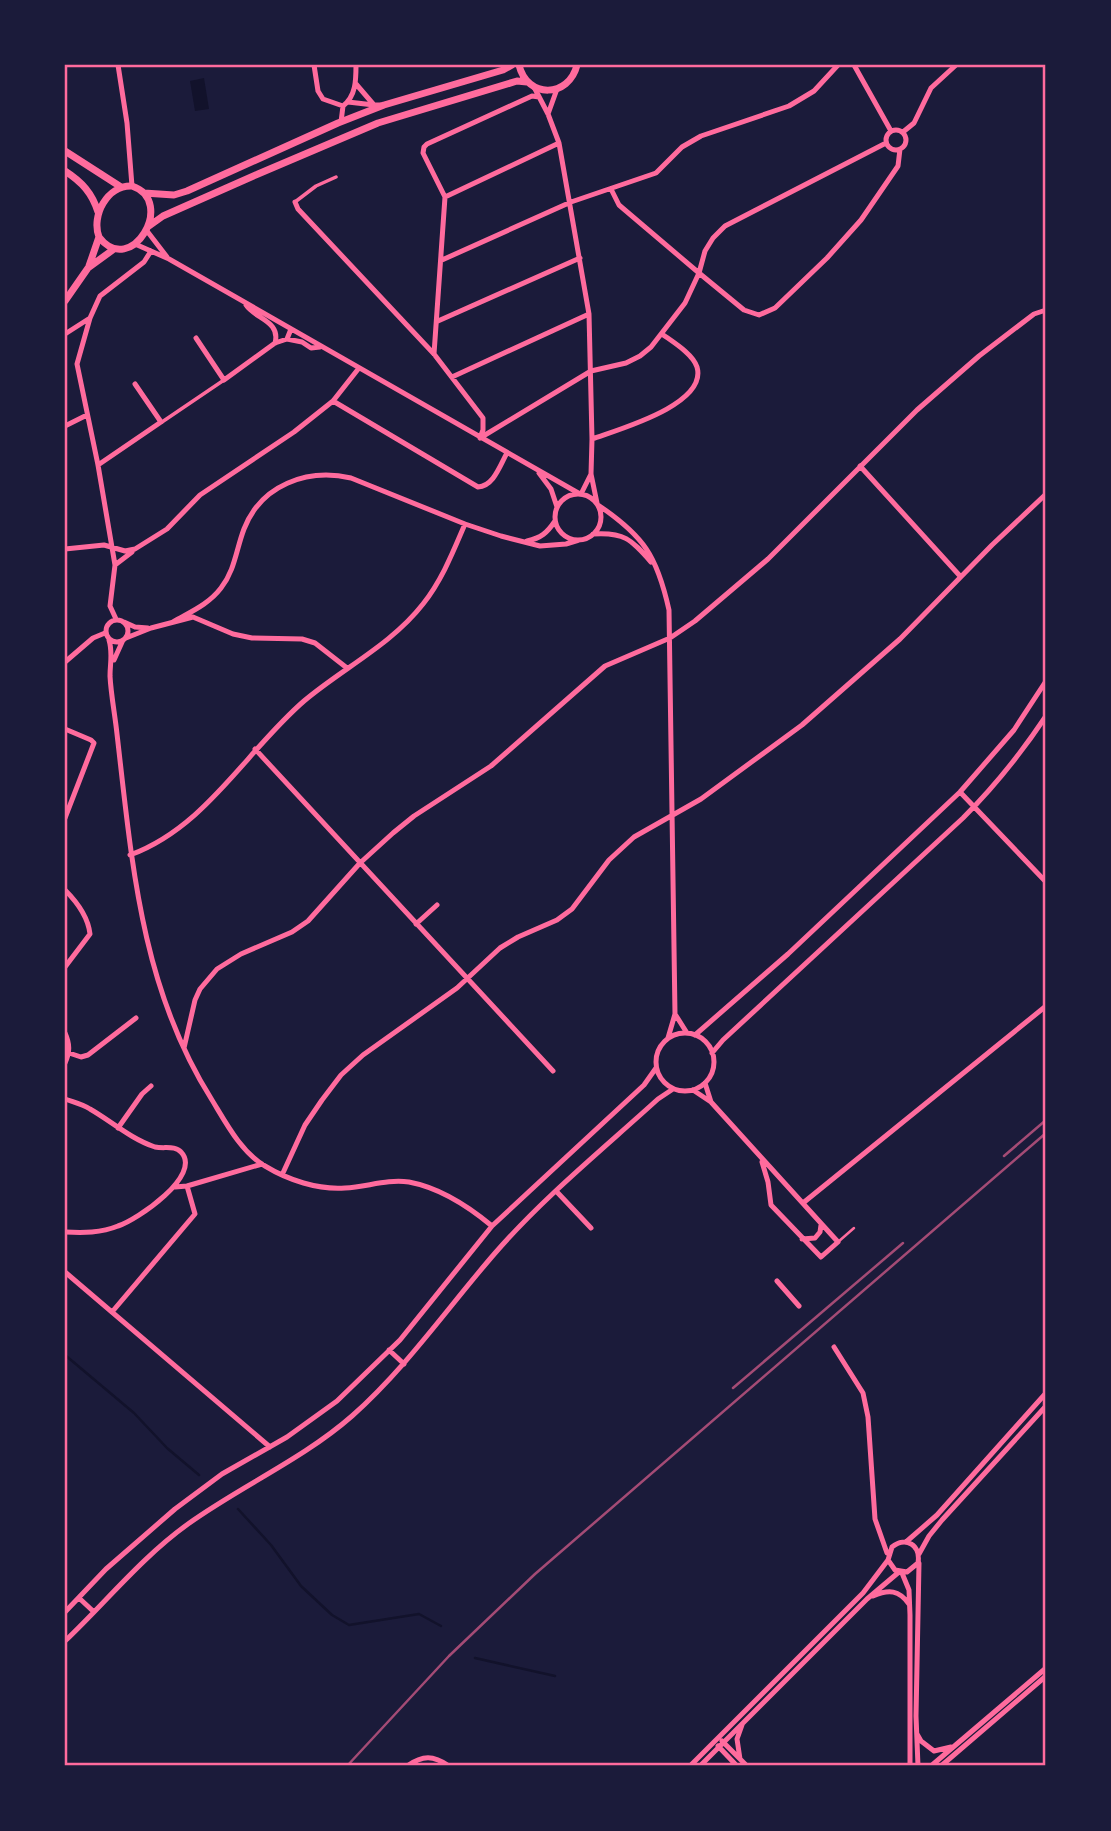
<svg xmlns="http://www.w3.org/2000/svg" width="1111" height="1831" font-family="Ubuntu,sans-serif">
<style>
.water{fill:#12122b}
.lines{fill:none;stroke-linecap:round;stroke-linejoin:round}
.stream{stroke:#12122b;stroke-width:2.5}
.service{stroke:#ff6b9d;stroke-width:2.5}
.pedestrian{stroke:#ff6b9d;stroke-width:3.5}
.minor{stroke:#ff6b9d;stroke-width:5}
.secondary{stroke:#ff6b9d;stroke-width:7}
.rail{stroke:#a44b75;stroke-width:2.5}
.neatline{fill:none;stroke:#ff6b9d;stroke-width:2.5}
</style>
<rect width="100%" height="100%" fill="#1b1b3a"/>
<path class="water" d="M204,78L209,109L195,111L190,81Z"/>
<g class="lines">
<path class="stream" d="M65,1355L134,1413L167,1448L199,1475
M238,1509L271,1545L301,1586L332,1615L349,1625L419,1614L441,1626
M475,1658L555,1676"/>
<path class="service" d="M838,1242L854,1228"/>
<path class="pedestrian" d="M295,202L316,186L336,177
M162,422L224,380"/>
<path class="minor" d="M118,65L127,123L132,186
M314,65L318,91L323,99L343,106
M854,65L891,131
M356,84L374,105H381
M534,87L548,114L559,143L589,314L592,439L591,474L597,503
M348,102L374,105
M548,114L557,89
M341,122L343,106C356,96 356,80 356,65
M886 140a10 10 0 1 1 20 0a10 10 0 1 1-20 0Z
M903,132L914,123L931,88L956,65
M611,189L619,205L699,273L744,310L759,315L775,308L827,258L861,220L898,166L900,149
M445,197L559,143
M295,202L298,209L434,354L483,418V430L480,438
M147,231L167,257
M135,244L169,259L580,494
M442,260L571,202L656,173L682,147L701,136L789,106L814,91L838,65
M246,305C255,319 281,321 275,343
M438,321L580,258
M65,334L90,318
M196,338L224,380L275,343L287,339L291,329
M287,339L302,342L311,348L320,347
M434,354L445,197L423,153L424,147L427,144L532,96L539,97
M452,377L589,314
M333,401L478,487C494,486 500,465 507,453
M65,426L87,415
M480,438L591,371L626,363L640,356L651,347L685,303L699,273L705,251L713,238L725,226L886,143
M592,439C616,430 708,405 697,367C693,354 673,342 662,334
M98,465L161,422L135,384
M860,466L960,576
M539,473L551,489L557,507
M555 517a23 23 0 1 1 46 0a23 23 0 1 1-46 0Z
M581,494L591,474
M598,505C644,536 657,556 669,610L675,1014L668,1038
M593,534C624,532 631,539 651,562
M527,541C541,538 547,533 555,521
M65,549L104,545L125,551L135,549L167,529L200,495L294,432L333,401L359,368
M115,565L98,465L77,364L90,318L100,296L144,262L151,251
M116,619L110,606L115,565L132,552
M106 631a11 11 0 1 1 22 0a11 11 0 1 1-22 0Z
M124,622L135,627L148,628
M173,622C190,612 208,605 221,588C235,570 236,550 244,529C261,485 307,468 351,478L465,524L501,536L540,546L566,544L579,540
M126,638L151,628L193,617L233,634L252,638L302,639L315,643L347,668
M109,640C113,653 110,663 110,676C111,695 115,715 117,734C132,863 141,988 212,1100C226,1123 241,1152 265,1166C288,1180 318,1190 345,1188C367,1187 386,1179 409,1182C441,1188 468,1206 492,1226
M114,660L123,640
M65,662L93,638L105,633
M65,729L91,740L94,743L65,818
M255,749L553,1071
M960,792L1046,882
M130,855C206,827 245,752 304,701C343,668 391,645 423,604C442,580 453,552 465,524
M65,890C77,902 88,916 90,934L65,967
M416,924L437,905
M675,1014L687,1033
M65,1033C70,1044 70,1052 65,1063
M656 1062a29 29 0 1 1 58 0a29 29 0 1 1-58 0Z
M695,1035L788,954L960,792L1014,730L1046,681
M184,1048L195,1000L200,989L217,969L241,954L292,932L308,921L360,863L393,833L414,816L491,766L605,666L670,638L695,621L768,559L917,410L979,356L1034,314L1046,310
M69,1053L81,1057L88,1055L136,1018
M712,1053L723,1040L963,818C994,787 1022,752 1046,716
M705,1083L711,1102
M693,1090L711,1102L838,1242L821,1257L771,1205L768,1182L762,1162
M65,1099C73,1102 82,1104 90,1109C111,1121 131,1139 155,1147C164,1149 175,1145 181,1152C203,1175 137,1220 118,1226C101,1233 83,1233 65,1232
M118,1128L142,1094L151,1086
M282,1175L305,1125L322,1100L341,1075L363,1055L457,988L500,948L518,937L557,920L572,909L609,860L634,837L701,799L802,725L900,639L992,545L1046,494
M175,1187L187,1186L262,1164
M557,1192L591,1228
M803,1203L1046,1006
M802,1239L815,1238L820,1232L821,1225
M65,1272L270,1447
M777,1281L799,1306
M112,1312L195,1214L187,1186
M834,1347L863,1393L868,1417L875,1519L887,1553
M389,1350L404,1364
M906,1542L937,1515L1046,1393
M919,1554L929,1536L942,1520L1046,1406
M902,1573L909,1590L910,1615V1766
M873,1596C889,1589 899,1590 909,1604
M79,1598L94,1612
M65,1612L106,1569L175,1509L222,1474L287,1437L337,1401L400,1340L492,1226L644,1085L656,1068
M65,1641C106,1602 142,1557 188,1524C241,1486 303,1459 352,1416C407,1367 448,1307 496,1252C544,1197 603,1149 658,1099L673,1089
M917,1734L921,1741L934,1751L951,1747
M722,1741L747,1766
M718,1746L737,1766
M740,1759L737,1739L742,1725
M407,1766C423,1755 433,1755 449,1766
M690,1766L863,1593L888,1560L892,1547C906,1536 921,1545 918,1563L907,1572L895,1570L888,1560
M700,1766L867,1599L899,1572
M918,1766L916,1716L919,1563
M931,1766L1046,1668
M941,1766L1046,1676"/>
<path class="secondary" d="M519,65C527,99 569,98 577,65
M65,151L121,187
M65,171C82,182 92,193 98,212
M132,186C177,201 131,279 99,237C91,216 107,185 132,186Z
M144,193L174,195L187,191L338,123L384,105L503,70L512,65
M149,226L163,216L258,174L378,123L517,81L527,82
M89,266L99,237
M65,301L88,268L114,249"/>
<path class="rail" d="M1004,1156L1046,1120
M733,1388L903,1243
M347,1766L449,1656L535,1574L1046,1133"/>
</g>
<rect width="1111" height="1831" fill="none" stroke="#1b1b3a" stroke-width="133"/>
<rect x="66" y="66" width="978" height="1698" class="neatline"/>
</svg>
